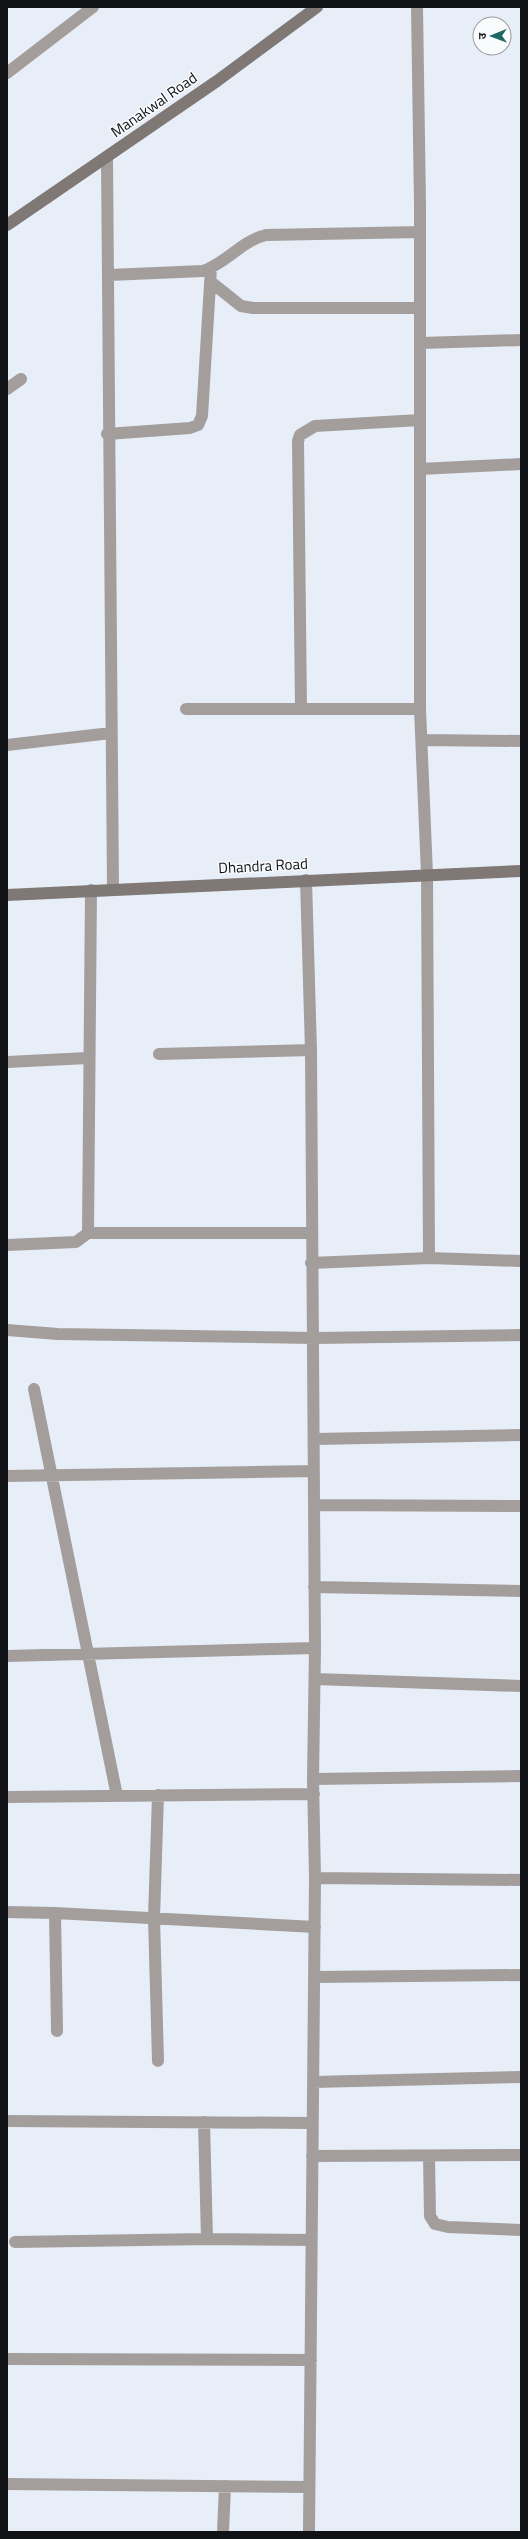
<svg xmlns="http://www.w3.org/2000/svg" width="528" height="2539" font-family="'Titillium Web','Noto Sans Devanagari',sans-serif">
<style>
.lines{fill:none;stroke-linecap:round;stroke-linejoin:round}
.street{stroke:#a39e9c;stroke-width:12}
.secondary{stroke:#7f7875;stroke-width:12}
.labels{text-anchor:middle;stroke-width:3;stroke-linejoin:round;paint-order:stroke}
.street-label{font-size:15px;fill:#101215;stroke:#fafbfd}
</style>
<rect width="100%" height="100%" fill="#e8eef8"/>
<g class="lines">
<path class="street" d="M417,7L420,205V709L427,874L429,1258
M7,73L93,7
M107,158L113,889
M109,275L203,271C227,263 241,241 266,235L420,232
M211,282L241,306L253,308H420
M421,343L521,340
M7,389L21,379
M107,434L190,428L198,425L202,416L211,268
M420,469L521,464
M301,708L298,441L300,435L315,426L420,420
M186,709H420
M423,740L521,741
M7,745L111,733
M306,880L311,1050L315,1648L313,1779L315,1878L309,2532
M159,1054L311,1050
M7,1062L88,1058
M88,1233H311
M7,1245L76,1242L88,1233L91,890
M311,1263L429,1258L521,1261
M7,1330L58,1334L314,1338L521,1335
M34,1389L117,1796
M314,1439L521,1435
M7,1476L314,1471
M314,1505L521,1506
M314,1587L521,1591
M7,1656L315,1648
M315,1679L521,1686
M313,1779L521,1776
M7,1797L314,1794
M315,1878L521,1880
M7,1912L55,1913L315,1927
M55,1913L57,2031
M314,1977L521,1975
M158,2061L154,1918L158,1795
M313,2082L521,2077
M7,2121L312,2123
M204,2122L207,2239
M312,2156L521,2155
M429,2156L430,2216L435,2224L448,2227L521,2230
M15,2242L207,2239L311,2240
M7,2359L311,2360
M7,2484L308,2487
M223,2532L225,2486"/>
<path class="secondary" d="M7,225L217,81L317,7
M7,895L521,871"/>
</g>
<g class="labels">
<g class="street-label">
<text transform="translate(154 105) rotate(-35)" y="5">Manakwal Road</text>
<text transform="translate(263 866) rotate(-3)" y="5">Dhandra Road</text>
</g>
</g>
<rect width="528" height="2539" fill="none" stroke="#101215" stroke-width="16"/>
<g transform="translate(492 36) rotate(269)"><circle r="19" fill="#fafbfd" stroke="#9c9ea0"/>
<path d="M0-3L7 15L0 10L-7 15Z" fill="#1c6762"/>
<text y="-6" font-size="11" font-weight="bold" text-anchor="middle" fill="#101215">उ</text>
</g>
</svg>
